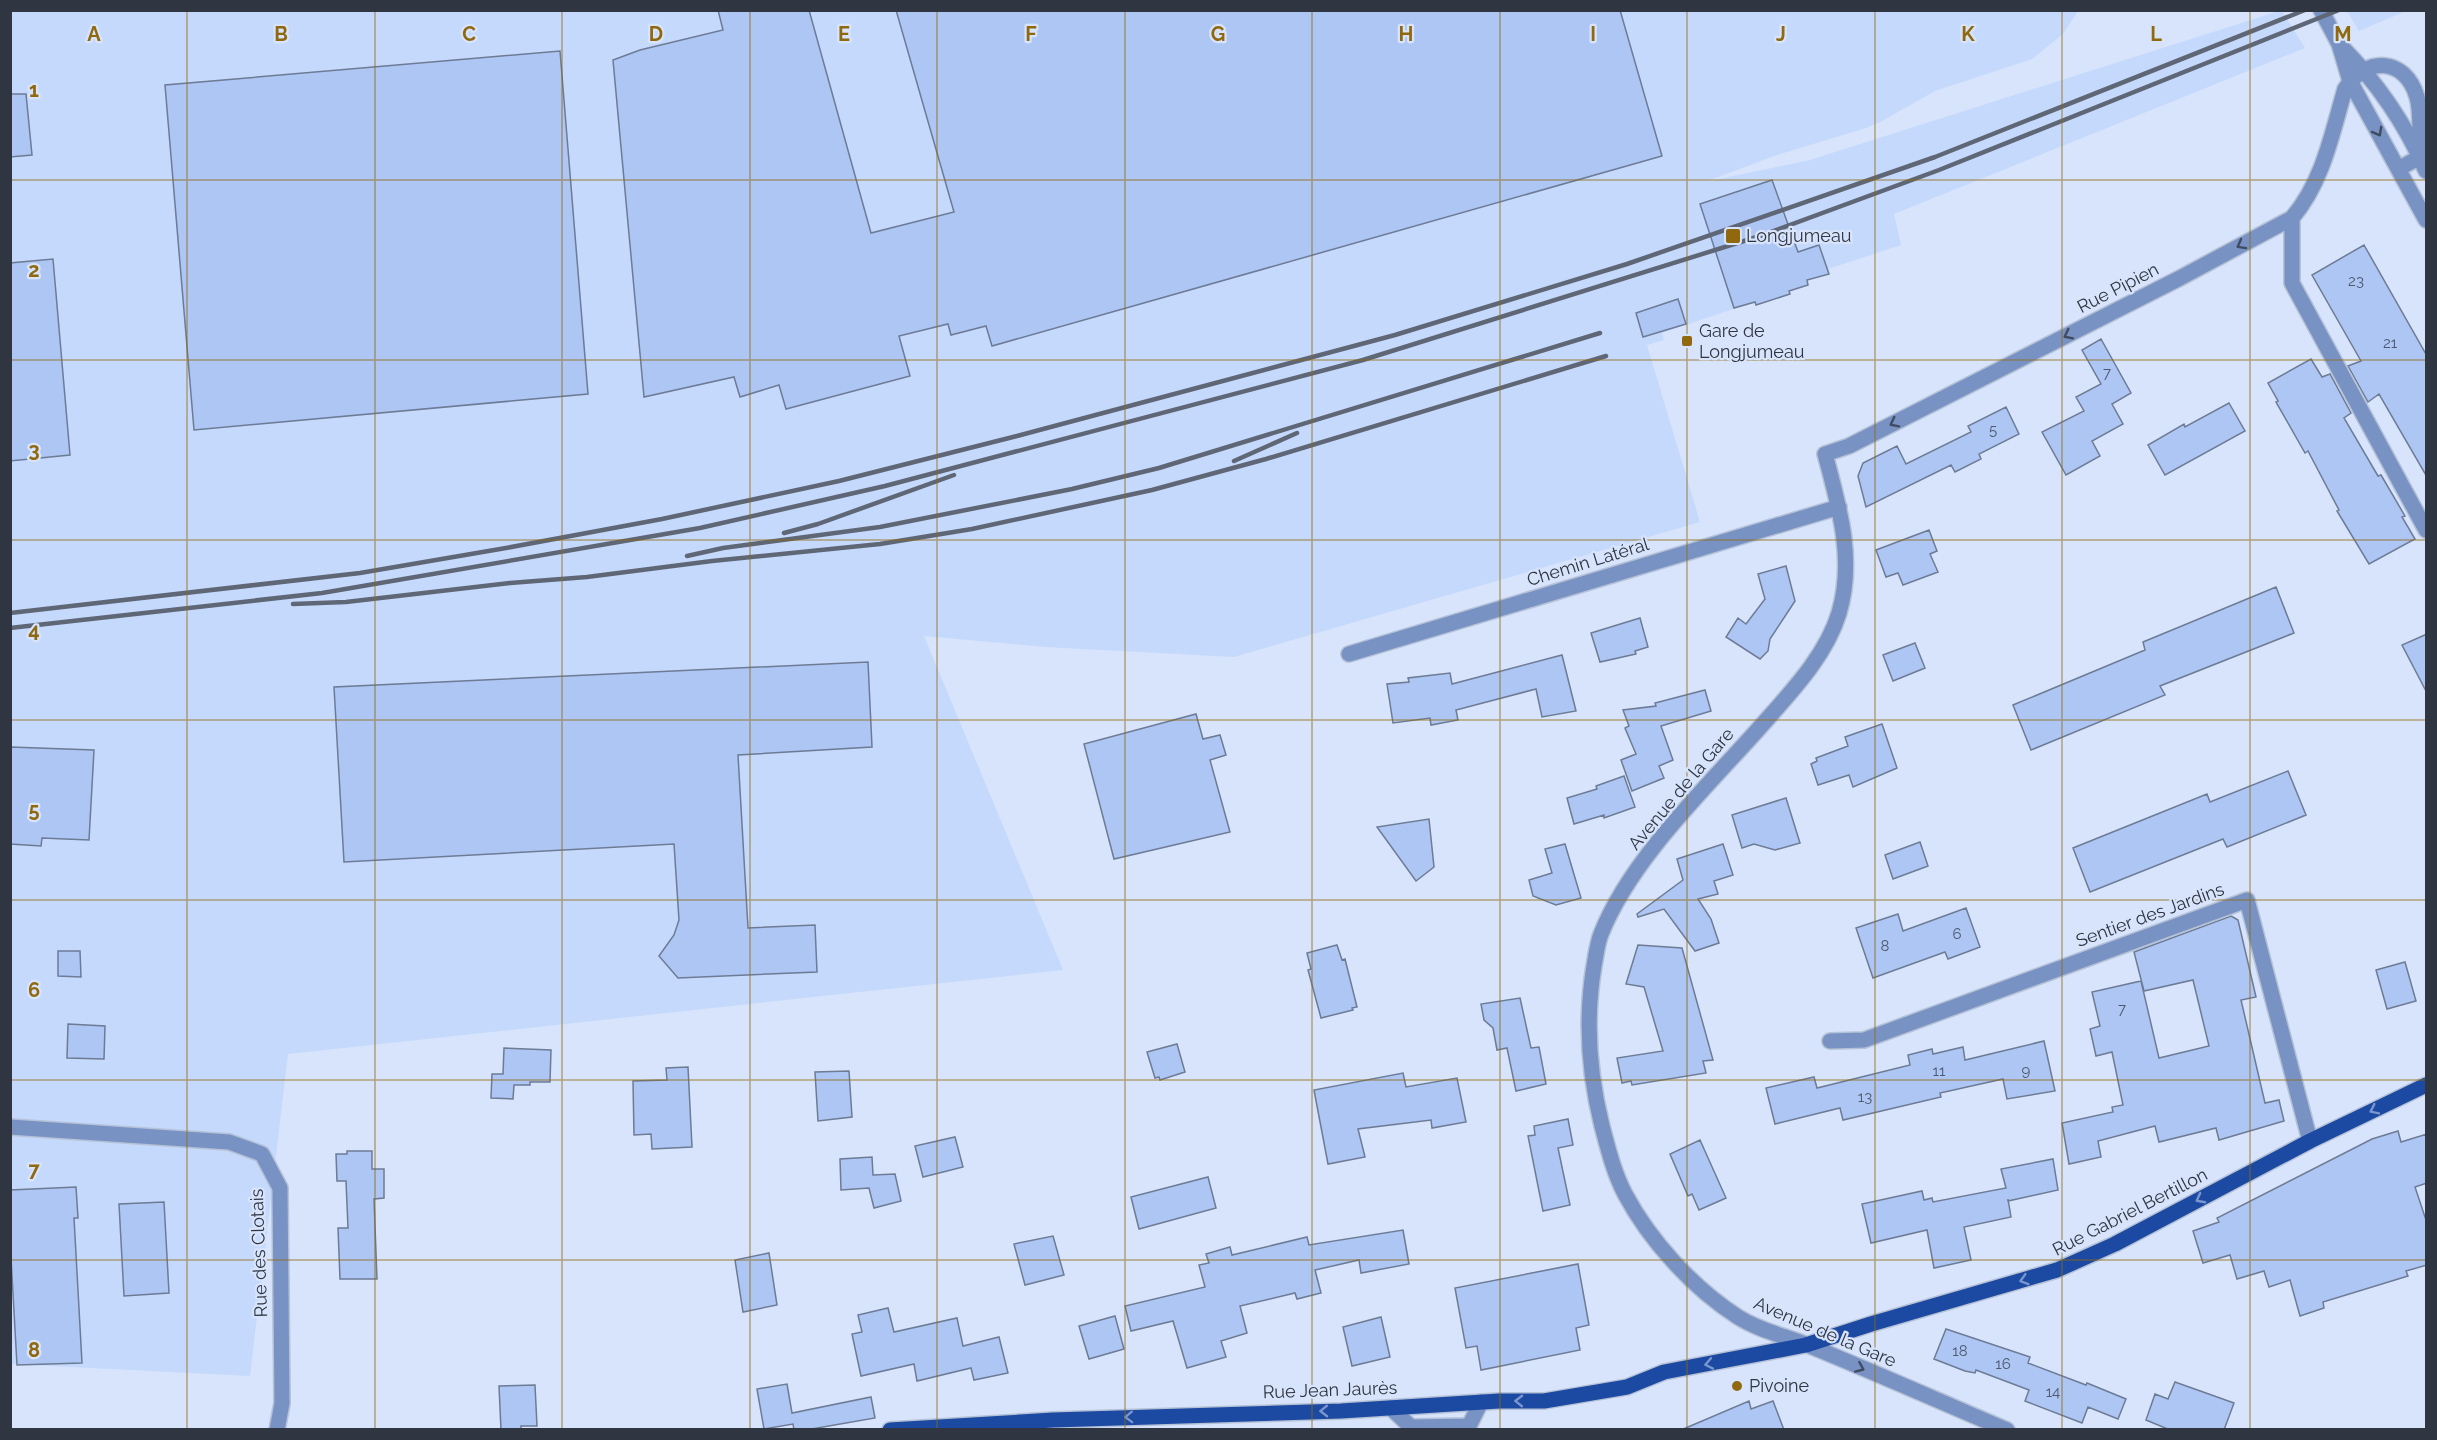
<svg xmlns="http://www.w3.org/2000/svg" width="2437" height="1440" font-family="Raleway,sans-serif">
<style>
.built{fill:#c5d9fc}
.building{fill:#adc6f4;stroke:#6d7b95;stroke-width:1.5}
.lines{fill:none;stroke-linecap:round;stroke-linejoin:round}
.minor-casing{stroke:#b5c1d6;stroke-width:18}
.major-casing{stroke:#b5c1d6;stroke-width:18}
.minor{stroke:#7792c3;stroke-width:15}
.major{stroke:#1c49a1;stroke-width:15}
.rail{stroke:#5f6776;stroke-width:4.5}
.oneway{stroke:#414c62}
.oneway2{stroke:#7a96ce}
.grid{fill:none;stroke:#90690f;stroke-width:1.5;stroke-opacity:0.55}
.poi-dot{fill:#90690f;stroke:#d7e4fb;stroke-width:2}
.labels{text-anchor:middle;stroke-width:4.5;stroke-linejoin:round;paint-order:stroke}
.number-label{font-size:15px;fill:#4e596e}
.poi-label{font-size:18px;fill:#2f3541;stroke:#d7e4fb;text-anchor:start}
.street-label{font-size:18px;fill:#2f3541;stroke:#d7e4fb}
.grid-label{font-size:20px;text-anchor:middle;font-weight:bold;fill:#90690f;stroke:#d7e4fb;stroke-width:4.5;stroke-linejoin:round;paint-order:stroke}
</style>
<rect width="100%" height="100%" fill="#d7e4fb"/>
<path class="built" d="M11,11H2078L2063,34L2032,59L1935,91L1882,121L1866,128L1774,156L1705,182L1810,160L2279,11H2282L2305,48L1894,214L1901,245L1828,269L1829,274L1807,280L1808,285L1789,291L1790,294L1756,305L1754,302L1662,333L1664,340L1647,345L1700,522L1234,657L1045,647L924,636L1063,970L288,1054L250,1376L11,1364Z
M2347,11H2406L2359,31Z"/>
<path class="building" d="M718,10H809L871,233L954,212L896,10H1620L1662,156L992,346L986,326L951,335L948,324L899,336L910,376L786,409L779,385L740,397L734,377L644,397L613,60L640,50L723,30Z
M560,51L588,394L194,430L165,85Z
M10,94H26L32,155L10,157Z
M1772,180L1798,252L1819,245L1829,274L1807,280L1808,285L1789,291L1790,294L1756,305L1755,302L1734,308L1700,204Z
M2364,245L2427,356V477L2379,394L2368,402L2348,366L2361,361L2312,275Z
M53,259L70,455L10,461V263Z
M1678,299L1686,324L1643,337L1636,313Z
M2101,339L2131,393L2112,404L2123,424L2092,441L2100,456L2066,475L2042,432L2084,411L2076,397L2101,384L2082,350Z
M2311,359L2322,377L2330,374L2351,413L2344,418L2378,476L2381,475L2405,516L2402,517L2415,539L2369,564L2337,511L2339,510L2308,451L2305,453L2276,402L2278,401L2268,383Z
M2229,403L2245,431L2165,475L2148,445L2184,424L2185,427Z
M2006,407L2019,434L1979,454L1981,459L1955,472L1951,465L1866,507L1858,476L1863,463L1897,446L1906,464L1971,432L1968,426Z
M1929,530L1937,551L1930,554L1938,572L1903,585L1898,573L1886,577L1876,550Z
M1786,566L1795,601L1770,639L1768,651L1760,659L1726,637L1738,618L1746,624L1765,599L1758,574Z
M2276,587L2294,633L2160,686L2165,695L2031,750L2013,705L2145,650L2143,642Z
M1640,618L1648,647L1635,651L1636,654L1600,662L1591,633Z
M2427,634V693L2402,645Z
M1915,643L1925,668L1893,681L1883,655Z
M1562,655L1576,711L1542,717L1536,689L1456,710L1458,720L1431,725L1430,718L1393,723L1387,684L1409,682L1408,678L1450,673L1452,684Z
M868,662L872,747L738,755L748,928L815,925L817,972L678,978L659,956L674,935L679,920L674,844L344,862L334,687Z
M1705,690L1711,711L1661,726L1673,760L1659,766L1664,778L1632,791L1621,760L1636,754L1625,728L1629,726L1623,710L1656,706L1655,703Z
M1196,714L1203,739L1220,735L1226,755L1210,760L1230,832L1114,859L1084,744Z
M1882,724L1897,768L1853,787L1849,775L1818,785L1811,764L1817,761L1816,758L1848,746L1845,737Z
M10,747L94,750L89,840L42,838L41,846L10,844Z
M2288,771L2306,815L2227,847L2223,839L2090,892L2073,848L2207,794L2210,802Z
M1624,776L1635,807L1604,818V815L1574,824L1567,798L1597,789L1596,786Z
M1786,798L1800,843L1775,850L1754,844L1742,848L1732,815Z
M1429,819L1434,867L1416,881L1377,827Z
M1920,842L1928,866L1893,879L1885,855Z
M1565,844L1581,898L1556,905L1533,896L1529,880L1552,873L1545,849Z
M1723,844L1733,875L1714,881L1718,894L1698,899L1711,919L1719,943L1695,951L1664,909L1638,917L1637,914L1683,880L1677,859Z
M1966,908L1980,947L1948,959L1945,952L1873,978L1856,928L1898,914L1903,931Z
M2231,916L2238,920L2256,997L2241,1000L2265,1103L2279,1100L2284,1121L2219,1140L2216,1128L2159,1142L2155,1126L2098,1141L2101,1157L2069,1164L2062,1123L2113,1112L2112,1107L2123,1105L2112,1052L2096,1056L2090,1029L2100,1026L2092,992L2141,981L2159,1058L2209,1046L2193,980L2144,991L2134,952Z
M1337,945L1342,960L1345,959L1357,1007L1352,1008L1353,1010L1321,1018L1308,970L1311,969L1307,953Z
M1638,945L1682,948L1713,1060L1703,1061L1706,1073L1632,1085L1631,1081L1622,1083L1617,1058L1663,1051L1644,987L1626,984Z
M58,951H80L81,977L58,976Z
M2405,962L2416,1001L2387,1009L2376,970Z
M1520,998L1531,1048L1539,1047L1546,1084L1516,1091L1507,1048L1497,1050L1493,1028L1484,1020L1481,1004Z
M68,1024L105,1026L104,1059L67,1058Z
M2044,1041L2055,1091L2007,1099L2003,1079L1940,1093L1941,1097L1843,1120L1840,1108L1775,1124L1766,1088L1814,1077L1817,1088L1910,1065L1908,1055L1932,1049L1933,1054L1963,1047L1965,1060Z
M1177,1044L1185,1072L1160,1080L1159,1077L1155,1078L1147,1052Z
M504,1048L551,1050L550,1082H530V1085H514L513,1099L491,1098L492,1074H503Z
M688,1067L692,1147L652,1149L651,1134L634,1135L633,1081L667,1080L666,1068Z
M849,1071L852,1117L818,1121L815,1072Z
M1403,1073L1406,1087L1457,1078L1466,1122L1432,1128L1431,1120L1358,1129L1365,1157L1328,1164L1314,1090Z
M1568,1119L1573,1145L1558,1148L1570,1205L1543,1211L1528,1136L1535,1135L1534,1126Z
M2398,1131L2401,1142L2427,1134V1183L2415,1187L2427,1223V1265L2406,1271L2408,1276L2323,1302L2324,1308L2300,1316L2290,1280L2269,1287L2264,1271L2237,1279L2230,1255L2203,1263L2193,1231L2219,1222L2217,1218L2372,1139Z
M955,1137L963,1167L923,1177L915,1146Z
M1700,1140L1726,1198L1699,1210L1692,1194L1688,1196L1670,1154Z
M347,1151H372V1169H384V1198L374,1199L377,1279H340L338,1228H348L346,1181H337L336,1154H347Z
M872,1157L873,1175L895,1174L901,1201L874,1208L869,1188L841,1190L840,1159Z
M2053,1159L2058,1190L2008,1201V1199L2011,1217L1964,1227L1971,1260L1934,1268L1927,1230L1871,1243L1862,1204L1922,1191L1924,1200L1932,1198L1933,1202L2006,1188L2001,1169Z
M1208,1177L1216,1208L1139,1229L1131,1197Z
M76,1187L78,1218H74L82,1363L17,1365L10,1240V1190Z
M164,1202L169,1293L124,1296L119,1204Z
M1403,1230L1409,1264L1361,1273L1359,1260L1315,1270L1321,1293L1297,1299L1295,1293L1240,1306L1247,1333L1221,1341L1226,1357L1187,1368L1173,1321L1131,1331L1125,1306L1205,1287L1199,1265L1209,1263L1206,1254L1230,1247L1232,1255L1307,1237L1309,1245Z
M1053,1236L1064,1275L1025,1285L1014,1244Z
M769,1253L777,1305L743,1312L735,1260Z
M1578,1264L1589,1325L1576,1328L1580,1350L1481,1370L1477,1346L1466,1348L1455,1288Z
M888,1308L894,1332L957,1318L963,1346L999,1337L1008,1373L974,1380L971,1368L917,1381L914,1364L861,1376L852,1334L862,1332L858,1315Z
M1115,1316L1124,1349L1089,1359L1079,1326Z
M1381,1317L1390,1357L1352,1366L1343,1327Z
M1946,1329L2030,1357L2028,1363L2086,1385L2087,1383L2126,1399L2118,1419L2088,1407L2082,1423L2025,1401L2029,1390L1976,1370L1975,1373L1965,1371L1934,1359Z
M2175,1382L2234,1403L2224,1430H2170L2146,1420L2155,1394L2168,1399Z
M787,1384L792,1413L871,1397L875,1418L806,1430H794L793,1424L764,1429L757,1389Z
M535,1385L537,1426H521V1430H501L499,1386Z
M1749,1401L1751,1409L1773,1401L1784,1430H1681Z"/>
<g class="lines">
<g class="minor-casing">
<path id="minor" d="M2321,10L2339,44L2350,81L2426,220
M2340,45C2376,81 2406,125 2426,171
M2292,218V283L2426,530
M1349,654L1839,507
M1830,1041L1864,1040L2247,900L2310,1141
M10,1127L229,1142L262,1154L280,1188L282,1403L277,1430
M1391,1408L1411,1427L1469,1426L1481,1402
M2007,1430C1941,1402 1876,1373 1810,1346C1786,1336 1760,1331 1738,1317C1693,1288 1650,1241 1625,1194C1614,1173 1608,1149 1602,1126C1589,1074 1585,1020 1594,966C1596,956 1597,944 1601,934C1631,858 1708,786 1762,725C1791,692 1826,656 1839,613C1855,560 1839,506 1825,454L1849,446L2180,278L2292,218C2323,182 2332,133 2345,89C2366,56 2405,57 2417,97C2422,113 2419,139 2420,157L2398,169"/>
</g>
<g class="major-casing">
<path id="major" d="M890,1430L1053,1420L1341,1411L1499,1401H1544L1627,1387L1664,1372L1806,1345L1871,1324L2057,1270L2115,1244L2310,1141L2426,1085"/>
</g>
<use href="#minor" class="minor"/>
<use href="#major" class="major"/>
<path class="rail" d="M1234,461L1297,433
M784,533L818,524L954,475
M687,556L723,548L880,527L1072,489L1159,468L1600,333
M293,604L346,602L510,583L587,577L712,561L880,544L972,529L1152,490L1266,459L1606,356
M10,613L360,573L506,548L662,519L839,481L1017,436L1395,335L1627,264L1935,157L2305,10
M10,628L322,593L700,528L885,486L1363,360L1760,236L1939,170L2339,10"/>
</g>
<defs><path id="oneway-chevron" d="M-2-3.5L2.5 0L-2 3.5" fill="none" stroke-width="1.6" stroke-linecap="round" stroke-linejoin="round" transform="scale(1.5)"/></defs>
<g class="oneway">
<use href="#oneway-chevron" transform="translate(2378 132) rotate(61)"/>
<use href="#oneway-chevron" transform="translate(2241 245) rotate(151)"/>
<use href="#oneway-chevron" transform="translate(2068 335) rotate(153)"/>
<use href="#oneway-chevron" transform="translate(1894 423) rotate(153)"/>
<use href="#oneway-chevron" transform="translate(1860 1368) rotate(23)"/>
</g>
<g class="oneway2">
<use href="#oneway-chevron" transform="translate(2374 1110) rotate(154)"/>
<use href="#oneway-chevron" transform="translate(2200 1199) rotate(152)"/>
<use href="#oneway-chevron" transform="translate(2024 1280) rotate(164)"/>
<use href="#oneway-chevron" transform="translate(1709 1364) rotate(169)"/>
<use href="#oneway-chevron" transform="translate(1519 1401) rotate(-179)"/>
<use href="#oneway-chevron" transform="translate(1324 1411) rotate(179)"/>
<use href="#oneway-chevron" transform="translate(1129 1417) rotate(178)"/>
</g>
<path class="grid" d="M187,10V1430M375,10V1430M562,10V1430M750,10V1430M937,10V1430M1125,10V1430M1312,10V1430M1500,10V1430M1687,10V1430M1875,10V1430M2062,10V1430M2250,10V1430M10,180H2426M10,360H2426M10,540H2426M10,720H2426M10,900H2426M10,1080H2426M10,1260H2426"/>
<g class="poi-dot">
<rect x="1725" y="228" width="16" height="16" rx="3"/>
<rect x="1681" y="335" width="12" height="12" rx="3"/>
<circle cx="1737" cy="1386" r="6"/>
</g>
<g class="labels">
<g class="number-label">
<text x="2356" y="286">23</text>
<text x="2390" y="348">21</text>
<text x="2107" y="378">7</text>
<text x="1993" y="435">5</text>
<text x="1957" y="939">6</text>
<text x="1885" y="951">8</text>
<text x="2122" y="1014">7</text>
<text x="1939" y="1076">11</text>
<text x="2026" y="1076">9</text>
<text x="1865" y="1102">13</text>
<text x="1960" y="1356">18</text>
<text x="2003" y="1369">16</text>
<text x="2053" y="1397">14</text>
</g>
<g class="poi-label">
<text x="1746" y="242">Longjumeau</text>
<text x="1699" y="337">Gare de<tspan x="1699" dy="21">Longjumeau</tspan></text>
<text x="1749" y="1392">Pivoine</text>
</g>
<g class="street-label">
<text transform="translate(2118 288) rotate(-27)" y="6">Rue Pipien</text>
<text transform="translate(1588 562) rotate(-17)" y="6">Chemin Latéral</text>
<text transform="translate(1681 789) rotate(-50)" y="6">Avenue de la Gare</text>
<text transform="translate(2150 915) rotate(-20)" y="6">Sentier des Jardins</text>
<text transform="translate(2130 1212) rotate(-27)" y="6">Rue Gabriel Bertillon</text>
<text transform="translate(259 1253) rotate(-92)" y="6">Rue des Clotais</text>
<text transform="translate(1825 1332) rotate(23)" y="6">Avenue de la Gare</text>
<text transform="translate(1330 1390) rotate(-2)" y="6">Rue Jean Jaurès</text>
</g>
</g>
<g class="grid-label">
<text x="94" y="41">A</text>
<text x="281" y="41">B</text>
<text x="469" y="41">C</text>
<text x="656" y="41">D</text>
<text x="844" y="41">E</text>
<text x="1031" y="41">F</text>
<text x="1218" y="41">G</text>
<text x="1406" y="41">H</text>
<text x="1593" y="41">I</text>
<text x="1781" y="41">J</text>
<text x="1968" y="41">K</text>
<text x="2156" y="41">L</text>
<text x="2343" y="41">M</text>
<text x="34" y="97">1</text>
<text x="34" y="277">2</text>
<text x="34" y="457">3</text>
<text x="34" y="637">4</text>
<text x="34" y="817">5</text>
<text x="34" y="997">6</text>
<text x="34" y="1177">7</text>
<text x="34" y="1357">8</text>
</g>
<rect width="2437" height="1440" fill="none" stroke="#2f3541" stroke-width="24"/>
</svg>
